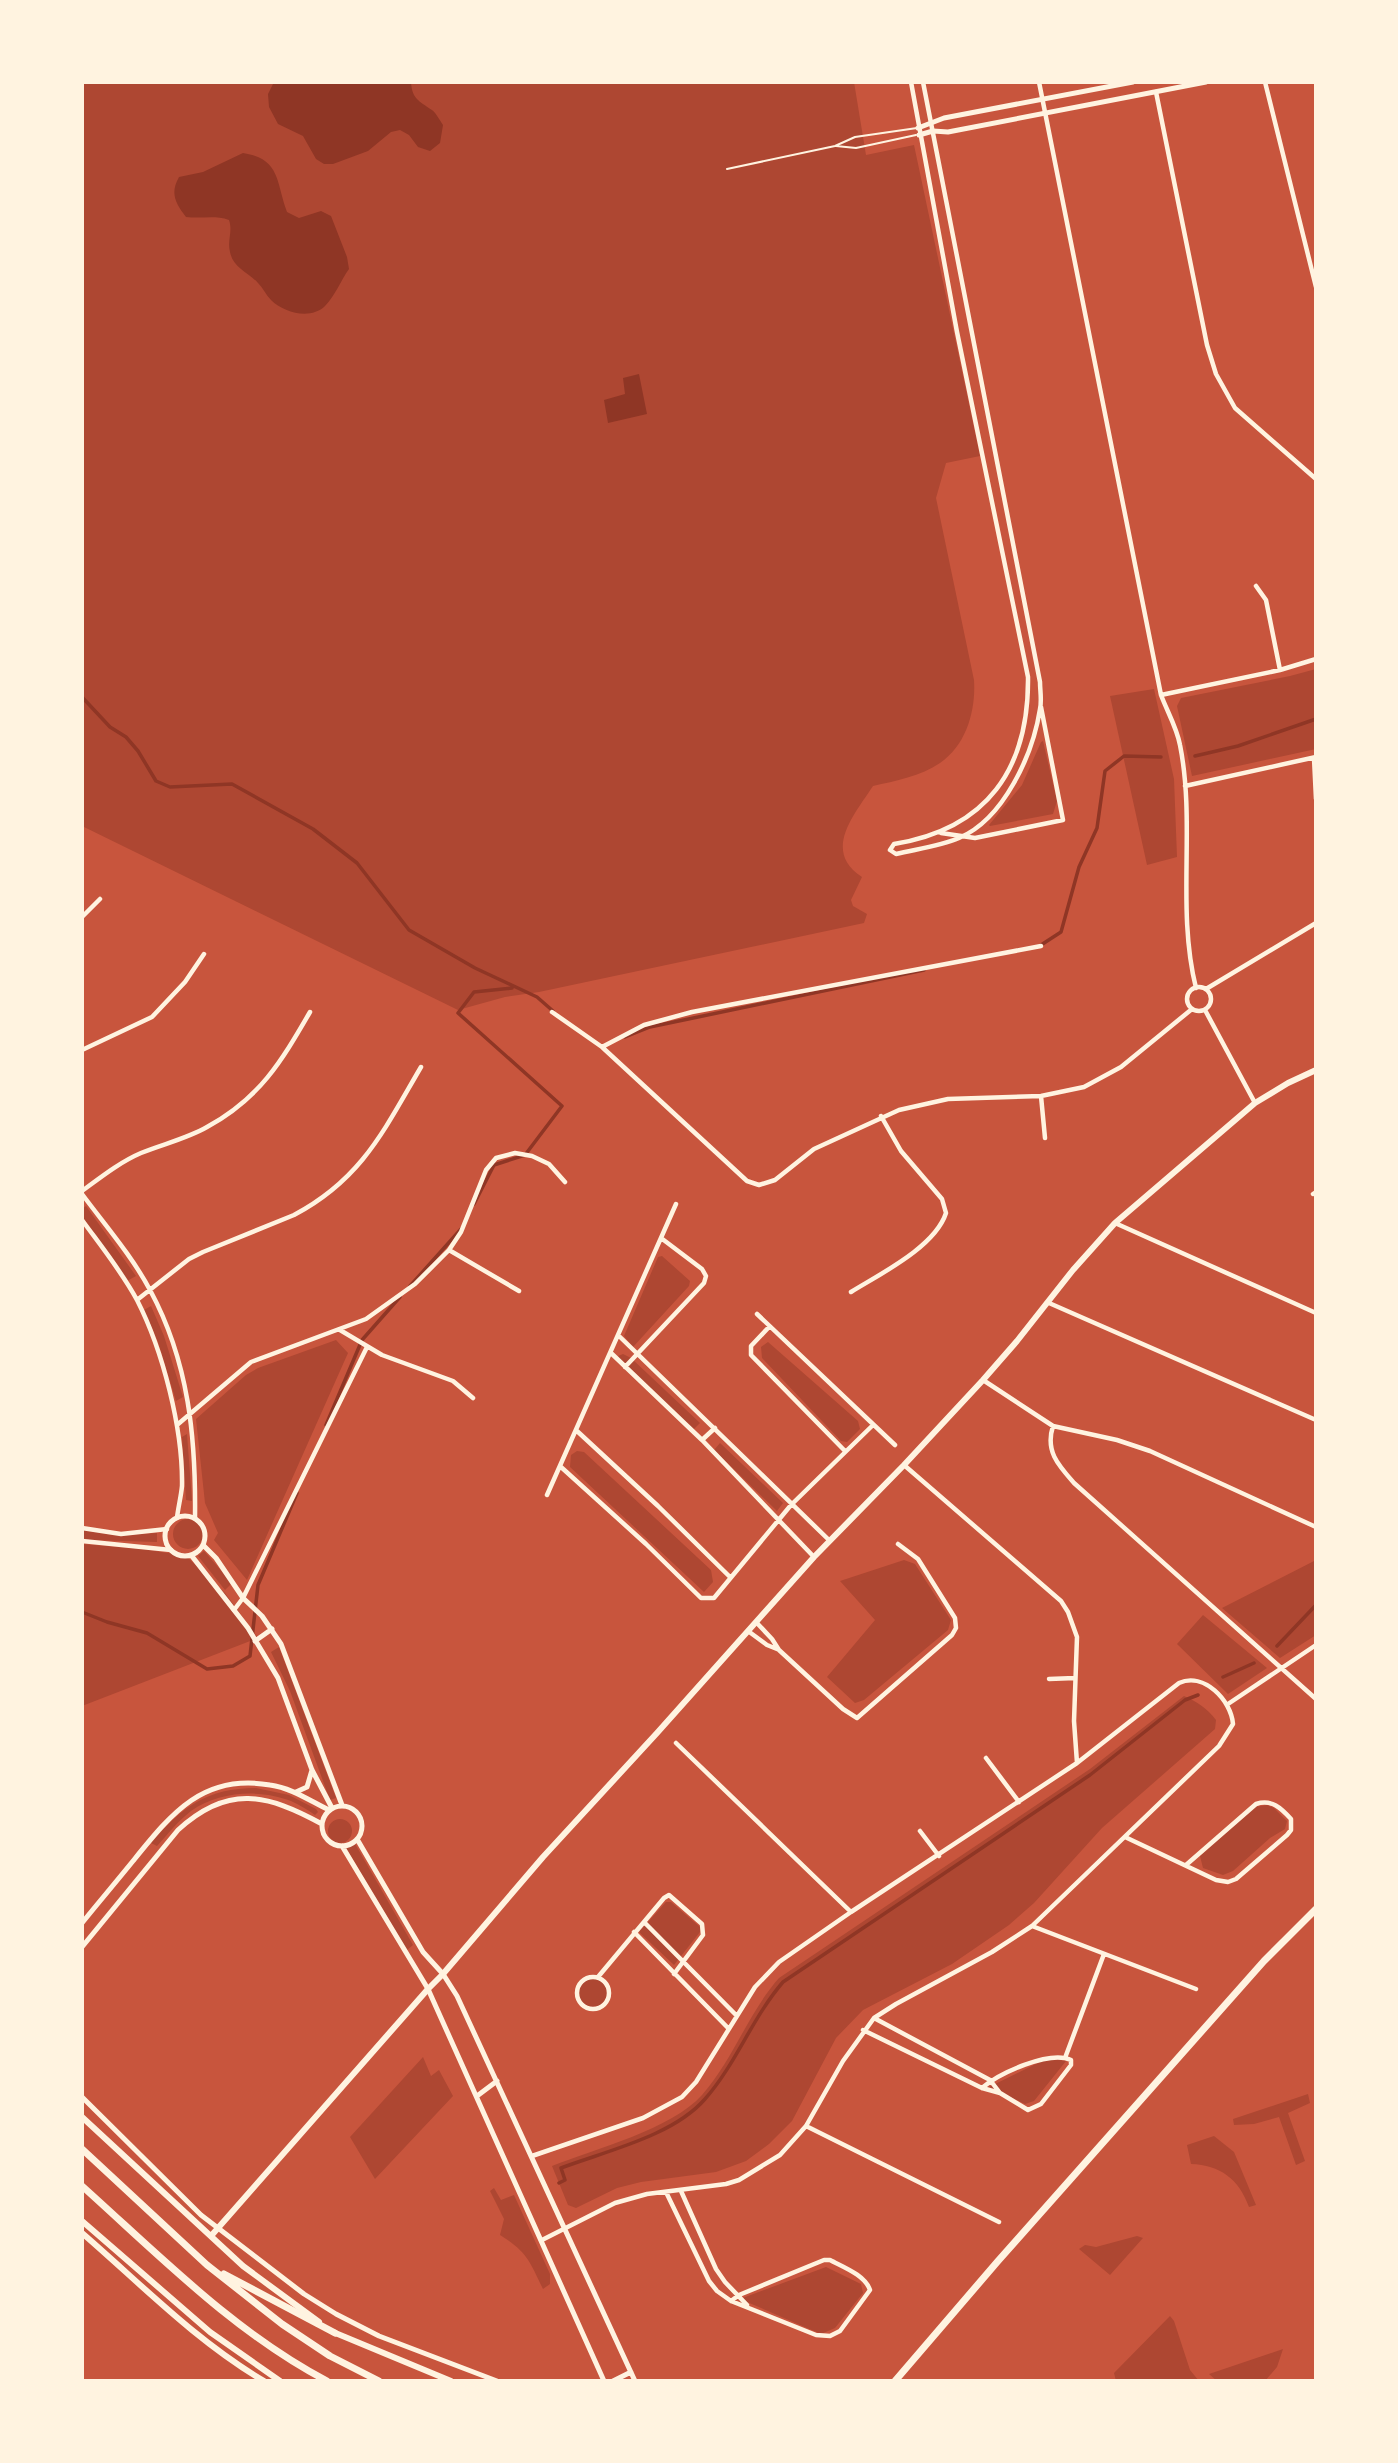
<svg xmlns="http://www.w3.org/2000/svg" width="1398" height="2463" font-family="Ubuntu,sans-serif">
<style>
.green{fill:#ae4732}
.water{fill:#8f3625}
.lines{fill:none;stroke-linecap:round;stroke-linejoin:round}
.stream{stroke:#8f3625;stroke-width:3.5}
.service{stroke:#fff3e0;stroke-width:2}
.minor{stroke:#fff3e0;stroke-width:4.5}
.tertiary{stroke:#fff3e0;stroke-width:5}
.secondary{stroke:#fff3e0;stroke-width:6}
.primary{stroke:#fff3e0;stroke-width:7}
.trunk{stroke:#fff3e0;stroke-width:7}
</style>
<rect width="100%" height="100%" fill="#c8553d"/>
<path class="green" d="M82,82H854L866,155L914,145L980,456L946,463L936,498L974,680C976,709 967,745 940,763C921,776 895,781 873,786C854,815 822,851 862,877L851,900L853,906L867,914L864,923L539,992L505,997L458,1010L82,826Z
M1316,669V749L1192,776L1177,706L1181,698L1290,676Z
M1154,689L1174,779L1177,857L1147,865L1110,696Z
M1043,741L1057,801L1053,814L990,826L989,825L1022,785L1041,742Z
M86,1206L136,1276L127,1281L82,1216V1209Z
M662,1256L690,1281L689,1286L633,1347L624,1336L658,1257Z
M151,1306L164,1336L183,1397L176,1401L158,1342L144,1310Z
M336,1340L348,1353L247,1580L214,1540L218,1533L205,1503L196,1419L246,1375L258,1368Z
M768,1342L858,1421L860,1429L847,1442L841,1441L762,1358L761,1347Z
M623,1354L631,1358L700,1423L692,1431L621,1362L618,1356Z
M187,1434L192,1501L186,1500L182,1437Z
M720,1443L783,1503L777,1511L714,1450Z
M577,1451L584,1452L711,1570L713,1582L704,1592L570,1467L571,1455Z
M173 1534a15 15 0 1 1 30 0a15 15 0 1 1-30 0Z
M82,1530L119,1535L157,1533V1542L90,1540L82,1538Z
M82,1544L143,1549L186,1556L225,1593L258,1638L82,1706Z
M204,1551L232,1583L225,1590L198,1556Z
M904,1560L915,1564L951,1620L948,1630L864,1700L855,1703L827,1677L875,1620L840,1581Z
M1316,1560V1635L1280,1658L1222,1608Z
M1203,1615L1267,1668L1228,1694L1177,1644Z
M279,1647L336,1798L330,1800L290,1691L271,1652Z
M1184,1696C1197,1702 1207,1708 1216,1720L1215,1729L1102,1828L1034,1903L1009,1925L952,1964L863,2010L836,2038L792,2121L769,2144L746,2161L716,2172L641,2182L617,2188L576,2208L568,2205L552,2166C595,2149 672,2129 702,2095C733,2060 748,2013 779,1978L1090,1769Z
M256,1788L289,1795L316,1809L318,1812L315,1815C308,1810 300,1805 291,1801C261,1789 219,1791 191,1811C178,1821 168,1834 157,1846L151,1843C182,1807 207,1788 256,1788Z
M1267,1805L1274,1808L1287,1821L1285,1829L1270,1838L1233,1871L1223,1875L1203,1868L1200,1856L1255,1807Z
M328 1831a12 12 0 1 1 24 0a12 12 0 1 1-24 0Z
M354,1842L413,1945L407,1950L346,1848Z
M666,1902H671L700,1927V1932L674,1965L639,1932Z
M579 1993a14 14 0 1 1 28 0a14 14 0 1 1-28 0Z
M423,2057L431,2076L439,2070L453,2096L375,2179L350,2137Z
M1048,2058L1066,2061L1034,2101L1025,2104L989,2087Z
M1308,2094L1310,2103L1288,2113L1305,2161L1296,2165L1279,2117L1254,2124L1234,2125L1233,2119Z
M1214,2136L1234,2152L1256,2205L1249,2207C1239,2179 1220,2165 1191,2164L1187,2145Z
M494,2188L501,2200L514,2195L550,2274V2284L543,2289C529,2260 527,2252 500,2235L504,2219L490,2191Z
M1137,2236L1143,2238L1110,2275L1079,2249L1085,2245L1096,2247Z
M826,2267L861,2284L863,2293L835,2328L821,2334L740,2299Z
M1170,2316L1174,2321L1190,2370L1199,2381H1116L1114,2373Z
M1283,2349L1277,2367L1265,2381H1217L1209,2374Z"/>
<path class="water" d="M274,82H411C412,99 419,101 432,110C436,113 439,119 443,125L440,143L430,151L418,147L409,135L400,130L391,132L368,151L333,164H324L316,159L303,136L278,124L269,107L268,94Z
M243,153C281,159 276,183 287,212L299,218L321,211L331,216L347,257L349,269C341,280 335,296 325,306C311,320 284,313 271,300C266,295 263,288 258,283C248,272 233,268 230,252C227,240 233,232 229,220C215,215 201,219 186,217C175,203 170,193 179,177L203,172Z
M639,374L647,414L608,423L604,400L625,394L623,378Z"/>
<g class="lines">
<path class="stream" d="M82,697L110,727L126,737L138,751L156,781L170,787L232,784L313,829L357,863L409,930L475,968L537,997L553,1011
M1195,756L1238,746L1316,719
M1041,945L1061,932L1079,867L1097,828L1105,771L1124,756L1161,757
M625,1037L650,1027L924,970
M474,1204L494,1165L525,1155L562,1106L458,1013L474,992L512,988
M410,1286L461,1229
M326,1425L362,1340L400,1297
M82,1612L107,1622L147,1633L207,1669L233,1666L250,1656L258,1585L297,1493
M1277,1646L1316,1605
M1223,1677L1254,1663
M559,2183L565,2180L561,2168C606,2151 673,2136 705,2099C736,2064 752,2018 783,1982L1090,1775L1185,1700L1198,1695"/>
<path class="service" d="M836,146L856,148L916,135
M727,169L835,146L855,137L917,128"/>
<path class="minor" d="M911,82L957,332L1028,677C1029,769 987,829 894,844L890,850L896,854C917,849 940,846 959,838C1004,819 1033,754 1040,709C1042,700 1040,691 1040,682L923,82
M1039,82L1161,695C1167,711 1177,728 1180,745C1196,825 1176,908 1196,988
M1265,82L1316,287
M1156,92L1207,345L1216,374L1235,408L1316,479
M1256,586L1266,600L1280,670
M1161,695L1280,670L1316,659
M1314,758L1316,799
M1185,786L1316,757
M941,833L975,838L1063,820L1041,707
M82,917L100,899
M1187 999a12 12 0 1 1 24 0a12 12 0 1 1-24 0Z
M1206,989L1316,923
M1205,1010L1255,1103
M552,1012L602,1047L747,1181L759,1185L775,1180L814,1149L899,1110L948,1099L1041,1096L1084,1087L1121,1067L1192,1009
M602,1047L644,1025L692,1012L1041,946
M82,1050L152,1017L185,982L204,954
M1041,1096L1045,1138
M82,1191C101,1177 120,1162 141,1153C163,1144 186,1139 207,1127C260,1098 281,1062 310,1012
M82,1194C105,1225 132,1256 150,1290C189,1362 196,1438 195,1518
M1313,1194L1316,1192
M82,1220C101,1246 122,1272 137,1300C163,1351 183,1429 182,1486C181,1497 178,1508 177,1518
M1115,1223L1316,1313
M449,1250L519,1291
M851,1292C880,1274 935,1247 946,1213L942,1199L901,1151L881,1116
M137,1300L189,1259L203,1252L294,1215C362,1179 384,1130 421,1067
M1049,1303L1316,1420
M757,1314L895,1445
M769,1327L751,1346V1355L845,1451
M340,1330L382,1355L453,1381L473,1398
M618,1335L830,1541
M611,1353L702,1440L814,1557
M625,1367L704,1283L706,1276L702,1269L661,1238
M983,1380L1053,1426L1117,1440L1150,1451L1316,1527
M177,1425L251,1362L366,1319L415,1284L449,1250L461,1232L486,1170L496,1158L515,1153L532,1156L549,1164L565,1182
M1053,1426C1045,1451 1058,1465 1074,1483L1316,1699
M577,1431L658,1506L730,1577
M702,1440L715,1428
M904,1465L1061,1601L1068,1612L1077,1637L1074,1721L1077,1763
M561,1467L646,1544L701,1598H714L791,1505L873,1425
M547,1495L676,1204
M82,1528L121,1534L167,1529
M82,1541L171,1550
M234,1610L243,1598L367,1347
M756,1622L772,1639L779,1650L843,1709L857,1718L952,1635L956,1628L955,1618L918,1559L898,1544
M748,1631L767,1645L777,1649
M1049,1679L1075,1678
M1228,1704L1316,1645
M676,1743L851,1912
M986,1758L1019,1802
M920,1831L939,1856
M1125,1837L1216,1880L1228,1882L1236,1879L1287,1835L1291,1830V1819C1281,1808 1272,1799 1256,1804L1186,1865
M644,1922L737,2016
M1032,1926L1196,1989
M634,1932L729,2029
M577 1993a16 16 0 1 1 32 0a16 16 0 1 1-32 0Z
M598,1977L664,1898L669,1895L702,1924L703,1935L674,1974
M874,2018L990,2080L1000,2093
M863,2030L982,2088L1000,2093L1028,2110L1041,2104L1071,2065V2060C1050,2050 999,2073 982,2088
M1065,2058L1104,1954
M806,2126L999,2222
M532,2156L643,2118L682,2097L696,2082L755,1987L779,1962L851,1912L1077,1763L1179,1683C1204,1672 1231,1700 1233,1724L1219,1746L1032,1926L992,1952L896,2004L874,2018L843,2061L806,2126L780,2155L739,2180L726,2184L647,2194L615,2203L542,2240
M681,2191L716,2269L725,2282L747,2305
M666,2192L709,2281L717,2291L731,2301L816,2335L830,2336L840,2331L870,2290C865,2275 843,2267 830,2260H824L739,2295L731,2301"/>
<path class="tertiary" d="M918,128L944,118L1133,82
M919,135L933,131L948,132L1206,82
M165 1536a20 20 0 1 1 40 0a20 20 0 1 1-40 0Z
M203,1545L216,1558L243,1598L262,1616L281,1644L342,1805
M191,1555L248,1628L278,1678L312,1770L332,1808
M255,1641L272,1629
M296,1792L307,1787L312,1770
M322 1826a20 20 0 1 1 40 0a20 20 0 1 1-40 0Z
M357,1839L423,1952L443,1974L457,1996L635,2381
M342,1846L428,1989L604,2381
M82,1923C99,1902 116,1882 133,1861C171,1814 203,1773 270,1785C292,1788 310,1801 329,1810
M82,1947L178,1830C228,1784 267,1794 322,1824
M477,2096L497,2081
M82,2097L201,2215L304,2294L336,2314L379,2336L497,2381
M613,2381L631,2372"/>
<path class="secondary" d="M82,2117L243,2266L319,2322
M82,2221L210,2332L280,2381
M82,2233C141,2284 196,2341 264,2381
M211,2236L428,1989L443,1974L543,1857L657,1733L814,1557L904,1465L983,1380L1017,1341L1073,1270L1115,1223L1255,1103L1288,1083L1316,1070
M333,2332L451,2381"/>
<path class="primary" d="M895,2381L998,2261L1264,1961L1316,1909"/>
<path class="trunk" d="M82,2149L207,2265L282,2324L330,2356L379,2381
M82,2186C160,2256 234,2332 327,2381
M224,2274L335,2333"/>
</g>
<rect width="1398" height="2463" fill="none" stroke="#fff3e0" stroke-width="168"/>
</svg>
